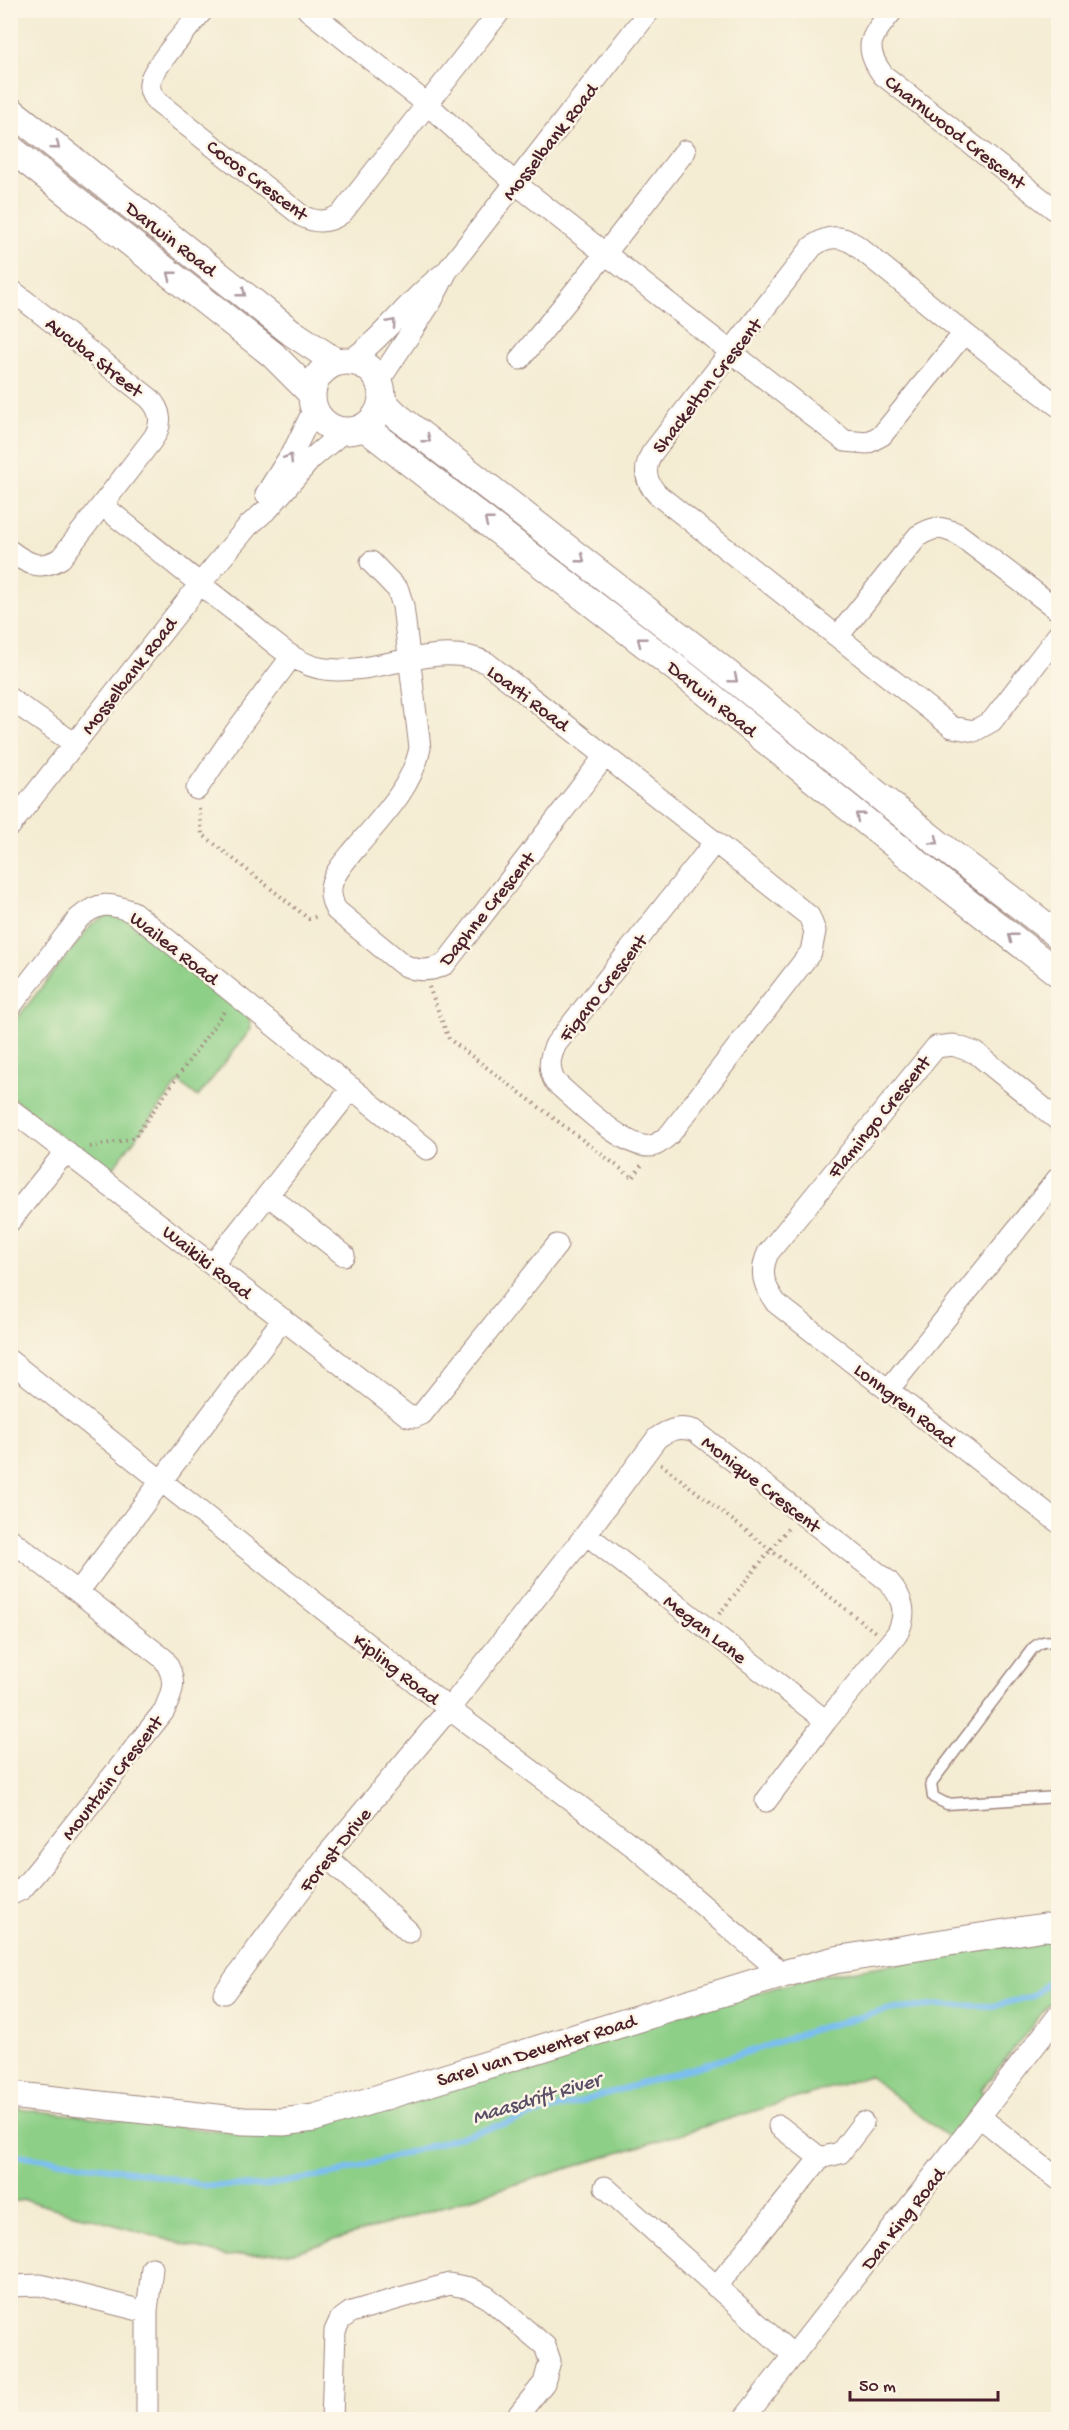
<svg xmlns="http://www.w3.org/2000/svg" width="1069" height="2430" font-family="'Gochi Hand',sans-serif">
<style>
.green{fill:#8dcf87;stroke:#6c7759;stroke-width:1.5}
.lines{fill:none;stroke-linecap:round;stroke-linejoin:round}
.stream{stroke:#7abef0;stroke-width:6}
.service-casing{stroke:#9f867f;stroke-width:13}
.minor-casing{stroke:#9f867f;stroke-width:23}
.tertiary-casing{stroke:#9f867f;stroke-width:29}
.path{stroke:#9f867f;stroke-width:4;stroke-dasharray:1.5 4.5;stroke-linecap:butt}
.service{stroke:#fff;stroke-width:10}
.minor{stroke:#fff;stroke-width:21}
.tertiary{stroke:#fff;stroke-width:27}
.oneway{stroke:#ae9aa0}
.labels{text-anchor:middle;stroke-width:5;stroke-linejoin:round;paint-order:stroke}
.street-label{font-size:20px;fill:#4a1f2b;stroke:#fcf5e5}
.water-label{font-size:21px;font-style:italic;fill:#584f66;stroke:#fcf5e5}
</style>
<rect width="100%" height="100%" fill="#fcf5e5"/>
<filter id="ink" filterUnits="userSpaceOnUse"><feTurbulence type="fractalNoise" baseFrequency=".0167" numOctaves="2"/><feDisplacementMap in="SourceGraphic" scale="12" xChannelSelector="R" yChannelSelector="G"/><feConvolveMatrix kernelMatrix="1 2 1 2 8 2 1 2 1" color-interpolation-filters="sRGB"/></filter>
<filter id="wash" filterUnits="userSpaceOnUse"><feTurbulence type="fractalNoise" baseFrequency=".008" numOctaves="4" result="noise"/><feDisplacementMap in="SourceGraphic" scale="24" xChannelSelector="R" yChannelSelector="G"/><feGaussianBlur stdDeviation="1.35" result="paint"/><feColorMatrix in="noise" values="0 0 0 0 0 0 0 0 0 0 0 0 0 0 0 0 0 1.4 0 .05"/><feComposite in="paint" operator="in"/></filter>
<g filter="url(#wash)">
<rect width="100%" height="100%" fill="#f4ecd3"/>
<path class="green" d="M108,915L125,918L249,1017L251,1029L198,1097L179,1082L108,1174L11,1097L10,1027L93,923Z
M1046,1939L1058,1940V1993L981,2090L986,2094L950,2139L869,2076L295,2252L226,2256L25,2200L11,2202V2108L243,2134L814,1977Z"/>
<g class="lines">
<path class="stream" d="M10,2154L145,2173L208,2186H263L338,2173L754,2050L822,2027L887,2010L940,2005L994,2006L1033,1996L1058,1974"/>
</g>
</g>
<g filter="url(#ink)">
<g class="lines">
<g class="service-casing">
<path id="service" d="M1058,1644C1049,1639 1041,1641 1033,1648L931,1783L933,1797L947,1804L1058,1797"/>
</g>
<g class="minor-casing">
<path id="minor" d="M203,10C191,25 156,64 151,79C148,88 151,94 156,101L302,216C316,223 329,223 342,213L501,10
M308,10L427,104L515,183L845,441L867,443L882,435L964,333
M893,10C872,36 861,45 883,75L1058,212
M10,289L149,398C162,411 163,425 152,440L61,558C41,571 27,564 10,551
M520,359L605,254L685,151
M349,361C386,336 407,301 442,275
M379,381L431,302L447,271L650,10
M1058,406L964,333L856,245C841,235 827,235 812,247L652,453C643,469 645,482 658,495L952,727L974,731L992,721L1058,635
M266,494L295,448L314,409
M102,505C148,542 194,580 241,616C266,635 294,666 325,669C377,676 438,639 487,663L809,916L815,931L811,952L670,1134C665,1138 660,1143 655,1145C630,1155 574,1098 555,1082C548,1069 549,1058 556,1044L714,843
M371,562L398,590L403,606L420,748C412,788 381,818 355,849C347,859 336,870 332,883C329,893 332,902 336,910L402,964C417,972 430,972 445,964L605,756
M838,636L918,536C935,526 940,526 958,534L1058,610
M10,699L75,744
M197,789L237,730L292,656
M10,826L200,584L248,526L270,507L311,459L343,432
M10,1007L79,918C99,901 111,903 133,912L427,1149
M10,1109L408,1416L415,1417L422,1414L557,1245
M1058,1120L976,1053L953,1045L936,1047L768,1253C759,1273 764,1286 776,1303L1058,1522
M268,1195L344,1255
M10,1221L66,1151
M213,1264L352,1088
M10,1361L449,1709L637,1849L783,1974
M889,1389L1058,1178
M586,1534L826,1721
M10,1539L164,1659C177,1680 174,1689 164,1711L38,1870L22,1889L10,1895
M78,1592L283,1319
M326,1856L409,1932
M224,1993L326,1856L449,1709L586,1534L657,1438C670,1429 680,1426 695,1431L888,1581C903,1598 908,1613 897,1634L826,1721L766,1801
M980,2117L1058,2179
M779,2126L820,2158L840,2153L863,2123
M605,2187L794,2356
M10,2286L40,2285L147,2312
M716,2287L820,2158
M147,2420V2312L152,2268
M332,2420L335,2331L340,2320L351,2312L449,2284L470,2288L487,2297L545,2346L550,2361L544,2383L514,2420
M743,2420L1058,2016"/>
</g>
<g class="tertiary-casing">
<path id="tertiary" d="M10,110L291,332L336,362
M10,148L272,354L312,394
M312 396a35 35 0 1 1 70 0a35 35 0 1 1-70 0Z
M382,401L397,416L703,654L944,848L1058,935
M364,427L686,676L926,870L1058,973
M10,2095L244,2121L283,2122L314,2118L783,1974L835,1960L1044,1927L1058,1928"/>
</g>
<path class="path" d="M199,808L202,834L309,919L318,916
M429,987L449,1039L633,1178L643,1163
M90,1147L134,1138L226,1009
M661,1464L875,1632
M719,1614L789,1527"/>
<use href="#service" class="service"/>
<use href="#minor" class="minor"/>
<use href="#tertiary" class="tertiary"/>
</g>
<defs><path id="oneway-chevron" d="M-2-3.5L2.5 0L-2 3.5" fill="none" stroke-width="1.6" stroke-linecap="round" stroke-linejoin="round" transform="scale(1.5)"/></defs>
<g class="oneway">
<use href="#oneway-chevron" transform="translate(56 146) rotate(38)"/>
<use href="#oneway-chevron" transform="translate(171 275) rotate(-142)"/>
<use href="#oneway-chevron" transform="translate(242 293) rotate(38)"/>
<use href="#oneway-chevron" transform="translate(392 323) rotate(-49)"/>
<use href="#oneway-chevron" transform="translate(427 439) rotate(38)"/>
<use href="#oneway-chevron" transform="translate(289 458) rotate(-58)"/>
<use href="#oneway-chevron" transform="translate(488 521) rotate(-142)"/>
<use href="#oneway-chevron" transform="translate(581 559) rotate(38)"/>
<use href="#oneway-chevron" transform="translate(641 641) rotate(-142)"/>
<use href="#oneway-chevron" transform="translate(734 679) rotate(39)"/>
<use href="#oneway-chevron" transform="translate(859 816) rotate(-141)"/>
<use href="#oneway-chevron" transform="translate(935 841) rotate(39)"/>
<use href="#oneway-chevron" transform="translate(1012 937) rotate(-142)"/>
</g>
</g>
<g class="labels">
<g class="street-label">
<text transform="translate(956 131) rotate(38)" y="7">Charnwood Crescent</text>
<text transform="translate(549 141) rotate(-52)" y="7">Mosselbank Road</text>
<text transform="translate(258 179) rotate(37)" y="7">Cocos Crescent</text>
<text transform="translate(172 238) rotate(38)" y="7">Darwin Road</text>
<text transform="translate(95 356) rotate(38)" y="7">Aucuba Street</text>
<text transform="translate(706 385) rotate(-52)" y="7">Shackelton Crescent</text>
<text transform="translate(128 675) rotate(-52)" y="7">Mosselbank Road</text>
<text transform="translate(529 697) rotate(37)" y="7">Loarti Road</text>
<text transform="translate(713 698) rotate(39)" y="7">Darwin Road</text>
<text transform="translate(486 908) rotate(-51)" y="7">Daphne Crescent</text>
<text transform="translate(175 947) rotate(38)" y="7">Wailea Road</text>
<text transform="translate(602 987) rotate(-52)" y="7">Figaro Crescent</text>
<text transform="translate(878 1116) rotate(-51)" y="7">Flamingo Crescent</text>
<text transform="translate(208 1261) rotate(38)" y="7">Waikiki Road</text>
<text transform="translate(906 1404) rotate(38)" y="7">Lonngren Road</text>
<text transform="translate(762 1483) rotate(38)" y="7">Monique Crescent</text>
<text transform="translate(706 1628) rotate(38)" y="7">Megan Lane</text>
<text transform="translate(397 1668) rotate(38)" y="7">Kipling Road</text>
<text transform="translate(111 1777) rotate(-52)" y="7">Mountain Crescent</text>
<text transform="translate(334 1849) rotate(-51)" y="7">Forest Drive</text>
<text transform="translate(536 2049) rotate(-17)" y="7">Sarel van Deventer Road</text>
<text transform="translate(902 2218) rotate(-52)" y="7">Dan King Road</text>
</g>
<g class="water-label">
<text transform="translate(536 2097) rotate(-17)" y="7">Maasdrift River</text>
</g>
</g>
<rect width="1069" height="2430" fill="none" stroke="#fcf5e5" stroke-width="36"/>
<path d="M850 2391v9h148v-9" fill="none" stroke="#4a1f2b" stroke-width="3"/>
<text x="859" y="2391" font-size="18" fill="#4a1f2b" stroke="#fcf5e5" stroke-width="4.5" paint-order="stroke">50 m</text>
</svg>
